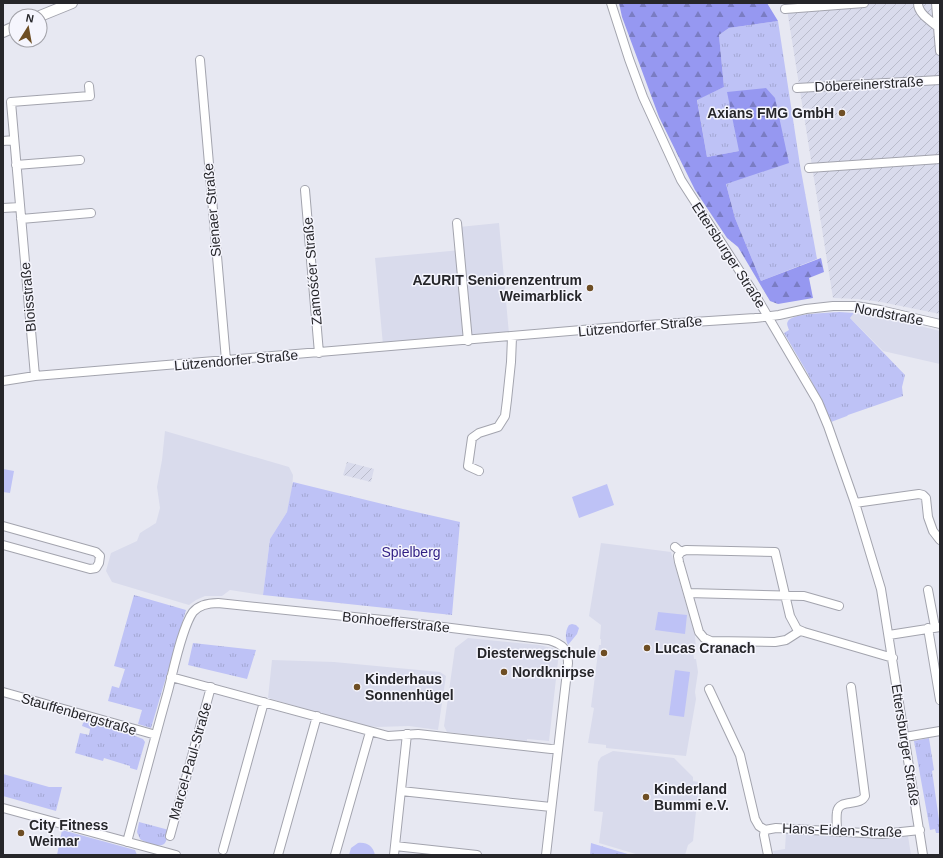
<svg xmlns="http://www.w3.org/2000/svg" width="943" height="858" font-family="Arial,sans-serif">
<style>
.built{fill:#d9dbec}
.industrial{fill:url(#industrial-furrows)}
.grass{fill:url(#grass-tufts)}
.forest{fill:url(#forest-firs)}
.garden{fill:#bec2f6}
.lines{fill:none;stroke-linecap:round;stroke-linejoin:round}
.minor-casing{stroke:#a3a4ae;stroke-width:10}
.major-casing{stroke:#a3a4ae;stroke-width:12}
.minor{stroke:#fff;stroke-width:8}
.major{stroke:#fff;stroke-width:10}
.poi-dot{fill:#6e4e24;stroke:#f5f5fd;stroke-width:1.5}
.labels{text-anchor:middle;stroke-width:3;stroke-linejoin:round;paint-order:stroke}
.street-label{font-size:14px;fill:#26262a;stroke:#f5f5fd}
.poi-label{font-size:14px;font-weight:bold;fill:#26262a;stroke:#f5f5fd;text-anchor:start}
.park-label{font-size:14px;fill:#301f84;stroke:#f5f5fd}
</style>
<defs>
<pattern id="industrial-furrows" width="10" height="10" patternUnits="userSpaceOnUse"><rect width="10" height="10" fill="#d9dbec"/><path d="M-1 1l2-2M0 10L10 0M9 11l2-2" fill="none" stroke="#babccb"/></pattern>
<pattern id="grass-tufts" width="24" height="20" patternUnits="userSpaceOnUse"><rect width="24" height="20" fill="#bec2f6"/><path d="M3 7l-1-3M5 7V3M7 7l1-3M15 17l-1-3M17 17v-4M19 17l1-3" fill="none" stroke="#a3a7d3"/></pattern>
<pattern id="forest-firs" width="22" height="20" patternUnits="userSpaceOnUse"><rect width="22" height="20" fill="#9698f1"/><path d="M5 1l3.5 6h-7zM16 11l3.5 6h-7z" fill="#7a7cc3"/></pattern>
</defs>
<rect width="100%" height="100%" fill="#e7e8f2"/>
<path class="built" d="M499,223L509,334L383,345L375,258L461,250L459,227Z
M854,313L880,316L940,331V364L883,351L850,318Z
M165,431L289,467L293,475L292,490L287,512L270,539L263,595L230,590L222,596H205L196,600L189,605L112,582L106,571L111,553L137,541L140,533L156,523L160,508L157,487L162,460Z
M601,543L671,552L695,635L696,651L693,652L694,659H696L698,672L695,692L696,699L686,756L606,748V745L588,743L594,708L591,707L599,645H601V639H600L601,625L589,616Z
M468,638L539,645L552,648L559,652L549,741L527,739V741L447,732L444,726L455,648Z
M272,660L334,662L440,672L446,676L438,730L409,726L377,727L361,725L268,698Z
M613,751L674,758L693,777V781L699,782L693,841L688,845L685,855H639L599,843L603,812L594,811L598,762L601,757Z
M786,833L839,835L876,838L908,836L911,855H774L773,851L785,849Z"/>
<path class="industrial" d="M786,3H940V314L881,302L858,299L833,298Z
M347,462L374,469L371,482L343,475Z"/>
<path class="grass" d="M778,21L800,165L817,259L761,281L735,218L726,184L739,151L707,157L697,99L724,87L719,35L729,28Z
M839,312L854,313L850,318L905,375L902,387L903,396L848,415L847,416L831,422L808,374L784,333L789,330C788,327 786,324 788,321C794,313 828,313 839,312Z
M293,482L403,509L460,522L452,615L263,595L270,539L287,512Z
M134,595L186,610L151,728L138,724L142,710L108,701L112,686L119,688L125,669L114,666Z
M572,624L576,625L579,628L577,634L568,645C565,639 565,631 569,625Z
M193,643L256,650L247,679L188,665Z
M88,720L135,734V736L143,739L145,742L137,770L130,768V766L104,758L103,761L75,753L80,733L89,735L90,729L82,726L83,723Z
M929,738L934,770L932,771L940,827V833H936L935,829L930,830L914,741Z
M3,774L49,787H62L56,811L3,796Z
M139,822L169,830C168,834 167,840 165,843C161,849 145,842 140,839L137,832Z
M591,843L631,855H590Z"/>
<path class="forest" d="M619,3H767L778,21L729,28L719,35L724,87L697,100L707,157L739,151L727,92L766,88L775,98L789,163L726,184L735,218L761,281L821,258L824,272L809,278L813,298L778,304L770,301L738,247L727,238L695,190L659,117L622,17Z"/>
<path class="garden" d="M3,469L14,471L10,493L3,492Z
M607,484L614,505L579,518L572,497Z
M658,612L687,615L685,634L655,630Z
M675,670L690,672L684,717L669,715Z
M62,830L135,850L137,855H57Z
M358,843C367,842 373,846 375,855H349L351,848Z"/>
<g class="lines">
<g class="minor-casing">
<path id="minor" d="M611,3L629,59L643,97L681,180L757,298L818,402L828,426L855,503L881,589L923,855
M918,3C918,14 931,21 938,27
M936,3L940,51
M785,9L864,3
M200,60L226,360
M797,88L940,80
M3,141L14,140
M16,165L80,160
M809,168L940,159
M305,190L319,353
M3,208L20,207
M21,219L91,213
M457,223L468,341
M35,376L11,102L90,96L89,86
M3,381L35,376L617,327L755,318L779,315L806,309L833,306H856L880,310L940,324
M479,471L468,466L472,438L479,433L498,427L505,416L507,400L511,362L512,337
M855,503L919,494L923,495L926,498L928,517L933,531L940,540
M3,526L96,552L100,556L99,563L96,568L90,569L3,545
M675,547L681,552L686,550L775,552L790,616L797,629L804,632L893,658
M681,552L678,556L679,562L699,632L704,638L711,641L775,642L786,640L800,631
M928,590L935,627
M688,593L804,596L839,606
M928,628L940,700
M889,635L940,627
M171,677L388,736L418,734L551,749L558,748
M709,689L740,755L755,819L759,826L765,830
M3,692L156,735
M905,737L940,731
M401,791L551,807
M3,808L176,855
M765,830L776,828L882,834L920,830
M765,830L764,835L768,855
M837,832C837,825 836,818 837,812C839,798 860,807 865,796L851,687
M170,836L211,687
M127,842C141,791 154,741 168,691C173,672 182,627 193,612C199,605 210,603 218,603L403,622L549,640C562,644 568,649 568,663L546,855
M395,846L477,855
M223,850L264,702
M278,855L317,716
M335,855L370,732
M394,855L407,734"/>
</g>
<g class="major-casing">
<path id="major" d="M40,16L72,3
M3,32L16,26"/>
</g>
<use href="#minor" class="minor"/>
<use href="#major" class="major"/>
</g>
<g class="poi-dot">
<circle cx="842" cy="113" r="4"/>
<circle cx="590" cy="288" r="4"/>
<circle cx="647" cy="648" r="4"/>
<circle cx="604" cy="653" r="4"/>
<circle cx="504" cy="672" r="4"/>
<circle cx="357" cy="687" r="4"/>
<circle cx="646" cy="797" r="4"/>
<circle cx="21" cy="833" r="4"/>
</g>
<g class="labels">
<g class="street-label">
<text transform="translate(869 84) rotate(-3)" y="5">Döbereinerstraße</text>
<text transform="translate(212 210) rotate(-95)" y="5">Sienaer Straße</text>
<text transform="translate(729 255) rotate(57)" y="5">Ettersburger Straße</text>
<text transform="translate(312 271) rotate(-95)" y="5">Zamośćer Straße</text>
<text transform="translate(28 297) rotate(-95)" y="5">Bloisstraße</text>
<text transform="translate(889 314) rotate(11)" y="5">Nordstraße</text>
<text transform="translate(640 326) rotate(-5)" y="5">Lützendorfer Straße</text>
<text transform="translate(236 360) rotate(-5)" y="5">Lützendorfer Straße</text>
<text transform="translate(396 622) rotate(6)" y="5">Bonhoefferstraße</text>
<text transform="translate(79 714) rotate(16)" y="5">Stauffenbergstraße</text>
<text transform="translate(906 745) rotate(81)" y="5">Ettersburger Straße</text>
<text transform="translate(190 761) rotate(-74)" y="5">Marcel-Paul-Straße</text>
<text transform="translate(842 830) rotate(2)" y="5">Hans-Eiden-Straße</text>
</g>
<g class="poi-label">
<text x="834" y="118" text-anchor="end">Axians FMG GmbH</text>
<text x="582" y="285" text-anchor="end">AZURIT Seniorenzentrum<tspan x="582" dy="16">Weimarblick</tspan></text>
<text x="655" y="653">Lucas Cranach</text>
<text x="596" y="658" text-anchor="end">Diesterwegschule</text>
<text x="512" y="677">Nordknirpse</text>
<text x="365" y="684">Kinderhaus<tspan x="365" dy="16">Sonnenhügel</tspan></text>
<text x="654" y="794">Kinderland<tspan x="654" dy="16">Bummi e.V.</tspan></text>
<text x="29" y="830">City Fitness<tspan x="29" dy="16">Weimar</tspan></text>
</g>
<g class="park-label">
<text x="411" y="557">Spielberg</text>
</g>
</g>
<rect width="943" height="858" fill="none" stroke="#26262a" stroke-width="8"/>
<g transform="translate(28 28) rotate(11)"><circle r="19" fill="#f5f5fd" stroke="#a2a2a9"/>
<path d="M0-3L7 15L0 10L-7 15Z" fill="#6e4e24"/>
<text y="-6" font-size="11" font-weight="bold" text-anchor="middle" fill="#26262a">N</text>
</g>
</svg>
